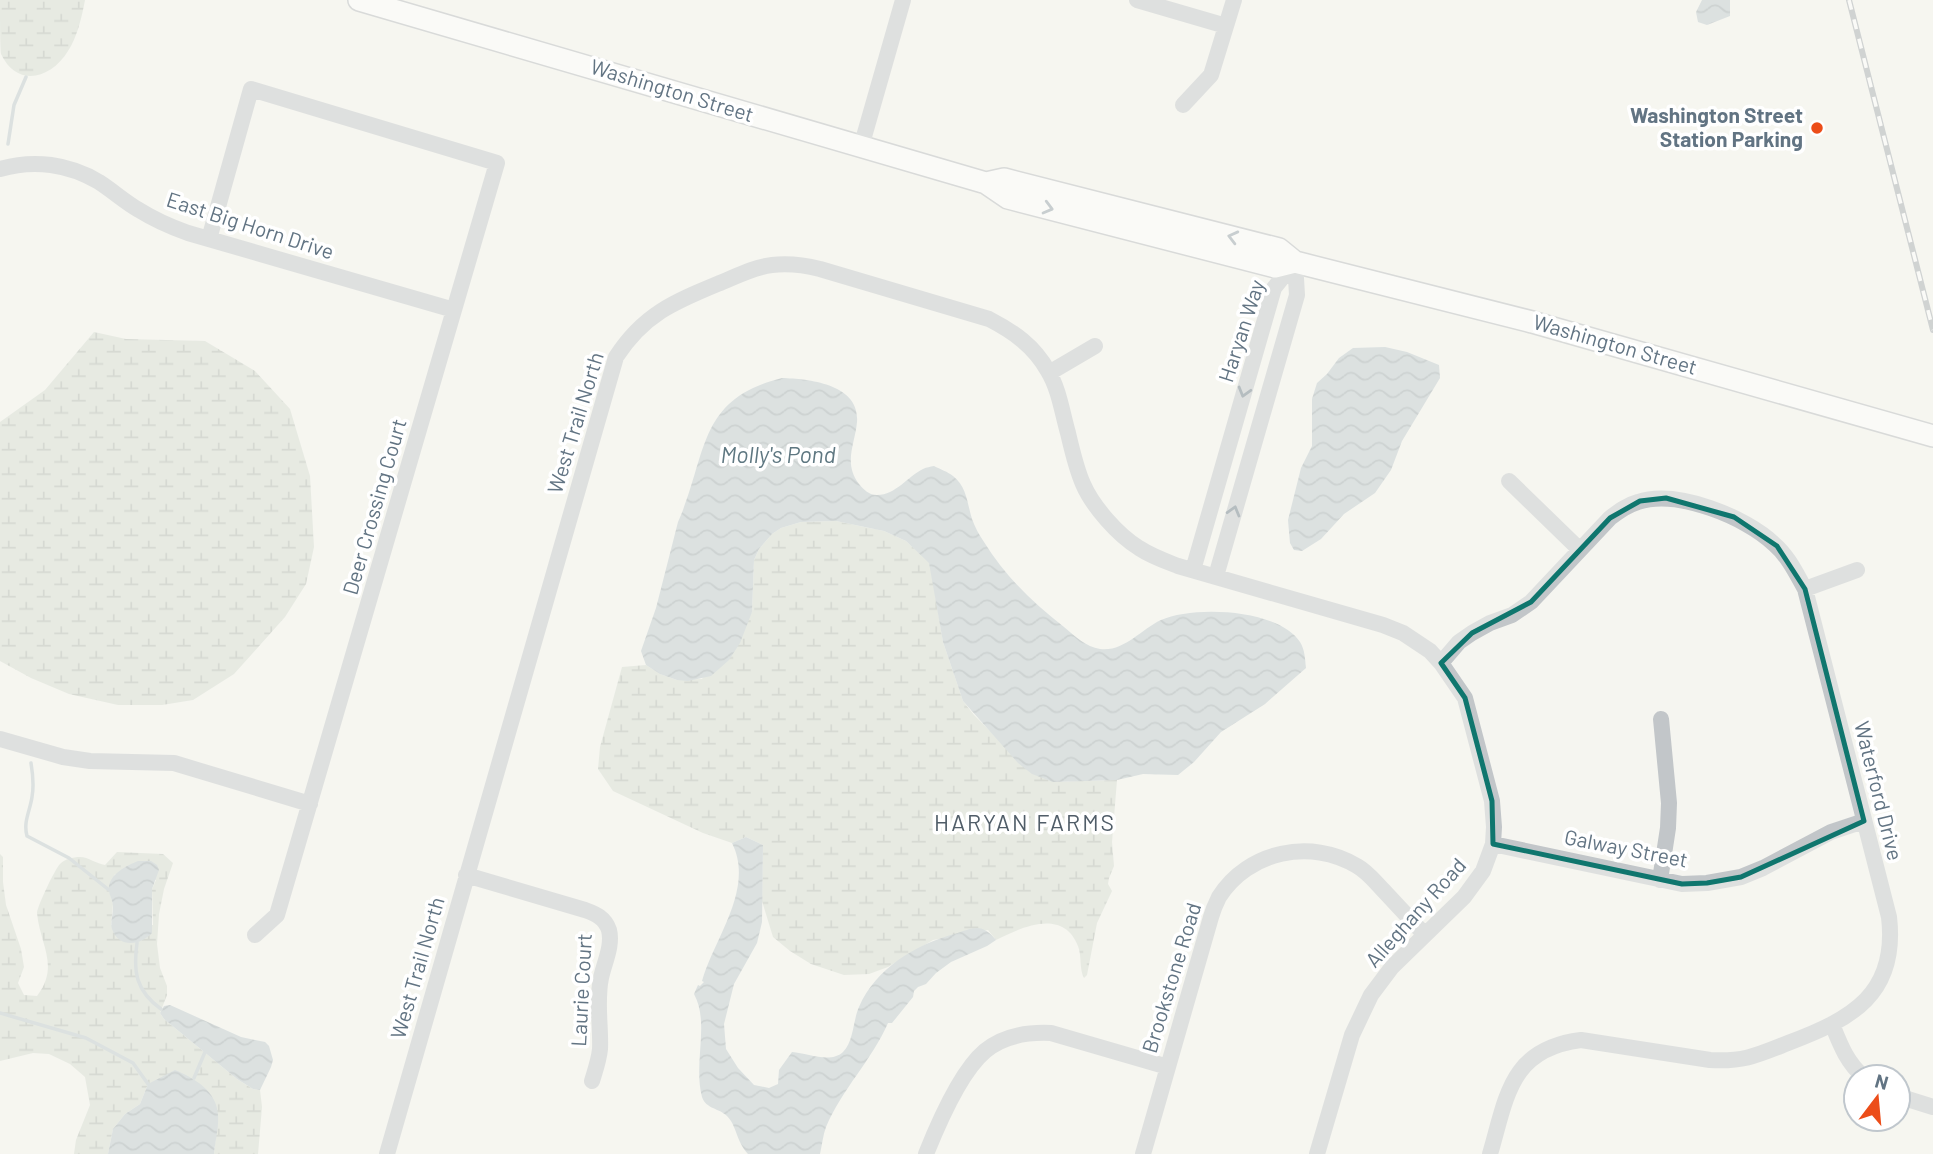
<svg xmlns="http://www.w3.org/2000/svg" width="1933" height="1154" font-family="Barlow,sans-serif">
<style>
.wetland{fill:url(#wetland-marsh);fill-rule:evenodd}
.water{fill:url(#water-waves)}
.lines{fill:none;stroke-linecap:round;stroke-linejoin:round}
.stream{stroke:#bcc8cd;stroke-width:3.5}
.major-casing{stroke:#b5b9bd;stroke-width:24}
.minor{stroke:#c2c6c9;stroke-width:16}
.major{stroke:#fff;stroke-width:21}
.rail-casing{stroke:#a2a8ae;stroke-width:6}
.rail{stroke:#fff;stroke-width:3.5;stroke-dasharray:10;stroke-linecap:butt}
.oneway{stroke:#919ea8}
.oneway2{stroke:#677886}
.marked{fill:none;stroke:#0f766e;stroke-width:5;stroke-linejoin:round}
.poi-dot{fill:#ec4d19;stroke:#fff;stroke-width:2.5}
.labels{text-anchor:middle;stroke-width:7;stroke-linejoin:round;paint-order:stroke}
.street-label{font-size:21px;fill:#627483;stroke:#fff}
.poi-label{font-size:21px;font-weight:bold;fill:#627483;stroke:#fff;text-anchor:end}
.water-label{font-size:23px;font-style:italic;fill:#5e7781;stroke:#fff}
.neighbourhood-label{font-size:23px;letter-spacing:2px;fill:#505d68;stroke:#fff}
</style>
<defs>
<pattern id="wetland-marsh" width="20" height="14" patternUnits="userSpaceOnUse" patternTransform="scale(1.75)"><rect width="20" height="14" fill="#d5dcd1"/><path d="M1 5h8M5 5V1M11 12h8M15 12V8" fill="none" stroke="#b0b7af"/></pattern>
<pattern id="water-waves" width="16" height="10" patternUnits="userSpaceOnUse" patternTransform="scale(1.75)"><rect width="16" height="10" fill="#bcc8cd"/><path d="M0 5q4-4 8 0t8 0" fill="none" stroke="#9ca7ac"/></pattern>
</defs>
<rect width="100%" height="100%" fill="#f5f5f0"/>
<path class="wetland" d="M0,0H85C82,16 77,38 68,51C51,79 17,88 1,54C0,45 0,12 0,0Z
M94,332L126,339L205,341L255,371L290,409L310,476L314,547L306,584L285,617L234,674L193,700L162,705H118L69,694L31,678L0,661V422L45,390Z
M836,521L884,531L906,541L930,563L943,642L963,701L974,715L997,738L1053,782L1117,780L1112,842L1114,866L1109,878L1108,884L1112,891L1097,923L1087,975L1084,978C1079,969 1082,956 1078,946C1063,908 1022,927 996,940L988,930L933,940L888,967L869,974L844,975L811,964L790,951L773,937L762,901L763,845L746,837L732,843L703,833L613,791L598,769L600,747L622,667L646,665L660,674L677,680L702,679L752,612L754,560L759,549L772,534L781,528L801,522Z
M117,852L163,854L173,863L164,889L159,914L157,944L160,968L167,986V995L160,1013L164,1019L237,1079L253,1089L260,1090L262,1107L258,1154H214L218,1114L148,1084L140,1104L125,1114L113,1129L108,1154H74L76,1140L90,1105L85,1077L70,1064L49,1054L33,1053L0,1061V854L3,857V882L6,905L21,949L24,967L18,983L24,995L37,996C60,966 40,945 37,913C37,907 55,869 60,864C65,859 73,857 80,857C88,857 97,864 105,865ZM115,874L156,880L152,889L153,925H111L113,904L109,890Z"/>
<path class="water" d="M1702,0H1730V16L1707,25L1698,22L1696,12Z
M1385,347L1407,352L1439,365L1440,378L1402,441L1391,470L1375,493L1344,514L1321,539L1302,551L1294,550L1290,543L1288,520L1301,468L1312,446V399L1317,383L1327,374L1339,358L1353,348Z
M782,378C809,379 860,384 857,422C855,444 843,463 859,484C864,490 869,495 877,495C896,495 908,476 923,469C927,467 930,467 934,466C940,469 948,472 953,476C967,487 967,503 972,519C975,527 979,535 984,542C1005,576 1033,603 1064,627C1075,636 1086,647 1100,649C1124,652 1140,630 1161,620C1194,605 1279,609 1300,642C1305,650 1305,659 1306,668L1265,704L1221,732L1194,762L1178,775L1143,774L1117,780L1053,782L1032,774L1018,763L963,701L943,642L929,563L906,541L884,531L836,521L801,522L781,528L772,534L759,549L754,560L752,612L740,643L729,660L711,676L688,681L677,680L660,674L646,665L641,651L656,608L678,522C708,455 696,399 782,378Z
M746,837L763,845L762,922L757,943L734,984L724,1024L726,1049L738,1068L754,1085L769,1088L778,1084L779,1070L792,1052C808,1053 830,1064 843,1052C854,1041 853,1020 859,1007C876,968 915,945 954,934C974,928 981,922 996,940L987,946L951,962L936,973L926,984L918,987L914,991L913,997L892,1023H888C872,1060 842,1089 826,1127C823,1135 822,1145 820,1154H748C736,1141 737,1126 727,1116C719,1108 706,1109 702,1097C693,1063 710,1023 694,994L698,985L700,986L704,982L702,981C714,938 755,889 732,843Z
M138,861H151L157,865L159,870L152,889V933C141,945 119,949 112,929C110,922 113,915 113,907C113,901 110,897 109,891C107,875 126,866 138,861Z
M170,1005L241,1037L265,1042L269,1046L273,1060L271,1067L260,1090L253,1089L237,1079L164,1019L160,1013L164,1006Z
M175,1070C194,1078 217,1091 218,1115C219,1128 215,1142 214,1154H108L113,1129L125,1114L140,1104L148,1084Z"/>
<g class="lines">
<path class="stream" d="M8,144L14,105L26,77
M31,763C33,775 34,786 32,797C30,811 23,822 27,836L69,858L109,890
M137,943C133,972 136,991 161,1009
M0,1013L86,1038L133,1063L148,1084
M194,1078L205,1052"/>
<g class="major-casing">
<path id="major" d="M359,0L986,183L1008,198L1275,267L1295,262
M986,183L1004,179L1279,249L1295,262L1532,322L1933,436"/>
</g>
<path class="minor" d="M1137,0L1226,26
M1183,105L1211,75L1234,0
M861,147L903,0
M0,169C34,159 69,164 99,182C113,191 125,202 139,210C155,220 171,227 188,233L454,310
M209,239L251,89L497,163L277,915L255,935
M1049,373L1095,346
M1509,481L1580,550
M1193,570L1274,288L1295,262
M1216,576L1297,295L1295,262
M1805,589L1857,570
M1441,663L1459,642L1472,633L1490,623L1512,615L1531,602L1610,518C1619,511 1627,505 1638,502C1677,489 1746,517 1774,544C1788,556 1796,573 1805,589L1889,917C1898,994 1852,1019 1788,1043C1758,1055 1744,1062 1710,1060L1581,1040C1510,1049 1507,1096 1490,1154
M0,739L63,757L90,761L174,763L310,804
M1493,844L1682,884L1707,883L1741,877L1763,868L1831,832L1864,821
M466,875L585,910C596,914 605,918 609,930C613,946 604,963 601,978C596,1002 601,1025 600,1049C599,1060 595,1071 592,1081
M1660,880L1668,828L1669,803L1661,719
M1832,1024C1840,1044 1847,1063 1864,1077
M1898,1096L1933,1107
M387,1154L616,357C644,314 674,302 720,283C737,276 754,267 772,265C789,263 804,265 820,269L989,319C1014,332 1034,346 1048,371C1059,389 1062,412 1068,433C1072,450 1076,468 1083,484C1093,507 1118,535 1139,548C1151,556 1165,561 1178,566L1383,625L1403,633L1430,651L1441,663L1465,698L1492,801L1494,827L1493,844L1483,871L1464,897L1392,967L1371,995L1352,1035L1317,1154
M926,1154C938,1124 960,1072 985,1051C1003,1036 1028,1032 1051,1033L1168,1067
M1143,1154L1211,917C1213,910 1216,903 1219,897C1248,851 1311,838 1357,866C1368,872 1376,883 1384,891C1398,906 1411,920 1425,935"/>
<use href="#major" class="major"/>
<g class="rail-casing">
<path id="rail" d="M1849,0L1933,330"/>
</g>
<use href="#rail" class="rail"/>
</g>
<defs><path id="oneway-chevron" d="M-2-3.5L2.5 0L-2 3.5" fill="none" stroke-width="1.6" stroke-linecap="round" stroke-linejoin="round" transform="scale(1.75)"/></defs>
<g class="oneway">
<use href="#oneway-chevron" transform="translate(1048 208) rotate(15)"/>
<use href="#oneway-chevron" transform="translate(1233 237) rotate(-166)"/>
</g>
<g class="oneway2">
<use href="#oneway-chevron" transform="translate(1244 392) rotate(106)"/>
<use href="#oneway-chevron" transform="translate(1234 511) rotate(-74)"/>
</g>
<path d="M0 0H1933V1154H0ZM1666,498L1734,517L1777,546L1805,589L1864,821L1741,877L1707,883L1682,884L1493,844L1492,801L1465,698L1441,663L1472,633L1531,602L1610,518L1640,501Z" fill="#f5f5f0" fill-opacity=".55" fill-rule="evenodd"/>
<path class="marked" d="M1666,498L1734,517L1777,546L1805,589L1864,821L1741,877L1707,883L1682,884L1493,844L1492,801L1465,698L1441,663L1472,633L1531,602L1610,518L1640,501Z"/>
<circle class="poi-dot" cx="1817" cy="128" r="7"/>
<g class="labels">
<g class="street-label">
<text transform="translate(672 91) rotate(17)" y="7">Washington Street</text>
<text transform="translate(250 226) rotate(18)" y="7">East Big Horn Drive</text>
<text transform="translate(1242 331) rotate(-72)" y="7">Haryan Way</text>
<text transform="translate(1615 345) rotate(16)" y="7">Washington Street</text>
<text transform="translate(576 423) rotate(-73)" y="7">West Trail North</text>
<text transform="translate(375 507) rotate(-74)" y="7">Deer Crossing Court</text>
<text transform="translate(1878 791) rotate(76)" y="7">Waterford Drive</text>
<text transform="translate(1626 849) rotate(11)" y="7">Galway Street</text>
<text transform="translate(1416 913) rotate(-48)" y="7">Alleghany Road</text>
<text transform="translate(418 968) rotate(-74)" y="7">West Trail North</text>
<text transform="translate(1172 978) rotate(-73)" y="7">Brookstone Road</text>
<text transform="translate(582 990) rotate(-87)" y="7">Laurie Court</text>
</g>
<g class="poi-label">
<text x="1803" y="123">Washington Street<tspan x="1803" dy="24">Station Parking</tspan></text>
</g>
<g class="water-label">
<text x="778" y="463">Molly's Pond</text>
</g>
<g class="neighbourhood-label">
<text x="1025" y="831">HARYAN FARMS</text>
</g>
</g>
<g transform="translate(1877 1098) rotate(16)"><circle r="33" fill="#ffffff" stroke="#c0c7cd" stroke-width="2"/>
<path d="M0-5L12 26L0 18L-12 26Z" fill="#ec4d19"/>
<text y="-10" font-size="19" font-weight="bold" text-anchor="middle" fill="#627483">N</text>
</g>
</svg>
